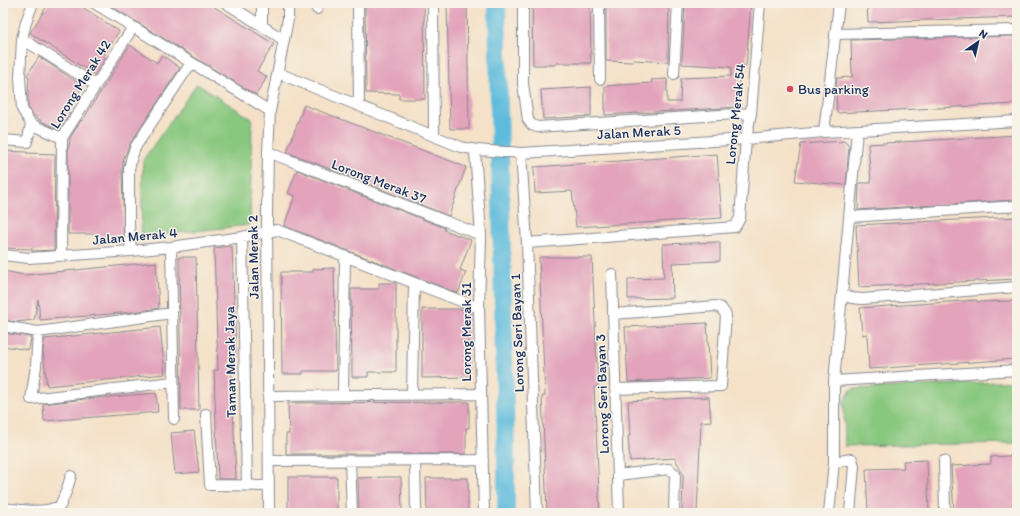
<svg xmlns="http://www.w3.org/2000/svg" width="1020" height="516" font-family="Itim,sans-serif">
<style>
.green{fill:#88c77e;stroke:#527b6e}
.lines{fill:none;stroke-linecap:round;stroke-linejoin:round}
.river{stroke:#5dbbdc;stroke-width:18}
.building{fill:#e2a3bb}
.minor-casing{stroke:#888892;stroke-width:12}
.minor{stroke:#fff;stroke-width:10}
.poi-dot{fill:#d1495b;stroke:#f7f3e8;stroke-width:1.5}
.labels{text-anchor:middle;stroke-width:3;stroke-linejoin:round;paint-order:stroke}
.street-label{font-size:14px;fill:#1b2f5e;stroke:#f7f3e8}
.poi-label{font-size:14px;fill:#1b2f5e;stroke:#f7f3e8;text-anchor:start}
</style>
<rect width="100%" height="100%" fill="#f7f3e8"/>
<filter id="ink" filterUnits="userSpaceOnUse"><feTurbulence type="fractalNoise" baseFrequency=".025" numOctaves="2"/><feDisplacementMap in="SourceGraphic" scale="8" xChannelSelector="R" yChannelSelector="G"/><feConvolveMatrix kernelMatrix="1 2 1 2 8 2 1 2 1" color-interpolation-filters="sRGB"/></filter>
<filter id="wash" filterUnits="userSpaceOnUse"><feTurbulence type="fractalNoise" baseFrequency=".012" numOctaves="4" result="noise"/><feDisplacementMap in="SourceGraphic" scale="16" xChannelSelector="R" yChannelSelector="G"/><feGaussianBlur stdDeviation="0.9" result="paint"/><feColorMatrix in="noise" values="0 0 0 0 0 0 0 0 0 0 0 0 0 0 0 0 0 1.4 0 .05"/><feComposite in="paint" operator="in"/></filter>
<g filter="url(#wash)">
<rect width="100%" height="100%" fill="#f4e1c7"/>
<path class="green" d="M197,84L252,119L250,225L141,237L143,160Z
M1017,381V443L845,446L844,401L852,389Z"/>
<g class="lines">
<path class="river" d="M497,3L506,457V513"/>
</g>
<g id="blocks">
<path class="building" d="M49,3H76L119,31L103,56L106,58L95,75L30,33Z
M106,3H208L274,44L257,71L267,77L256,95Z
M365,3H424L425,99H399V94L366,93Z
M447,3H467L469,129H450Z
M532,3H590L591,63H556V65H533Z
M606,3H669L668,62L633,60V62L606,61Z
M685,3H751L746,66L738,65L740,107L605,115V86L652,83L651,80L667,79V102H680L681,78L731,76V67L682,64Z
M867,3H1017V17L868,22Z
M1017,36V104L837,113L836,86L837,78L852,77L851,40Z
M130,45L157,63L162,55L180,68L131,142L124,157L122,169L124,238L98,244V234H68V154L70,138L81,120L82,121Z
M39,57L83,86L66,111L70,113L60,130L43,122L34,116L28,107V94L29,77L27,75Z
M591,87V116L543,119L541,90Z
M304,105L466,167L449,216L287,152Z
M1017,135V164H1013L1015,200L858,210L859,183H871L868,144Z
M844,141L849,146L846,185L795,181L801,144Z
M4,151L27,152L26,153L55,154L54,250L32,251V249L3,248Z
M717,154L722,218L576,227L572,191L535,193L534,167Z
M297,170L445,228L444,230L471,240L460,270L466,272L458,293L284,226L295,196L288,193Z
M1017,217V279L859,287L856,225Z
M720,242V261L672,263L673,298L628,299V279L664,278L663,244Z
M232,246L236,356H231L236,479H218L214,370H218L214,248Z
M179,257H196L199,410H181Z
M539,257H592L598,387H594L600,513H547L542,396H545Z
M156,262L159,308L133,312L40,320L38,299L34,320L16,322L3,320V271L25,275Z
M334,268L336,371H303V374H282L281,272H313V269Z
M379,283H396V372H368V377H352L351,289H379Z
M977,300V302L1017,301V359L869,369L867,334L862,335L860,308Z
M422,309H463L469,311L468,377L422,378Z
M707,323L710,378L628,382L625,327Z
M160,327L165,374L47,386L43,351L44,339Z
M3,333L31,337L29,350L3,346Z
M156,393L158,412L44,421L43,404L85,399Z
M709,397L711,421L701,422L697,513H682L683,474L675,458L630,461L628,436H630L628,401Z
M469,402V428H466V454H286V434H289L288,403Z
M194,431L199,472L175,474L171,433Z
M1008,456H1017V513H954L951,466L991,464V457Z
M927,460L929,513H868L866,469L904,468L903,461Z
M288,477H337V513H288Z
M385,477H401L402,513H359L358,478Z
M426,478H468V513H427Z"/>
</g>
</g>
<g filter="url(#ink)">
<use href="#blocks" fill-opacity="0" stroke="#888892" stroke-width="1"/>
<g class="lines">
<g class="minor-casing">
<path id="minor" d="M33,3L26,22L22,39L20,77L22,109L31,124L62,138
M94,3L270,111
M226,3L284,40
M317,3V9
M358,3L359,106
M433,3L434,136
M523,3V84L528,120L532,125L537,127L751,113
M599,3L600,79
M262,26V3
M835,34L1017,30
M22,39L96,85
M278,73L461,147C481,152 500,151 521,153L746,139L824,132L1017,121
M674,74L678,3
M824,132L839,3
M3,140L27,142L31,124
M475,151L481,235L479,308L484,513
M268,152L481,235
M521,153L527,243L537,513
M849,217L1017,206
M242,237L247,486
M527,243L735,227L740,218L746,139L751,113L760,3
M171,247L174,419
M131,251L129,224V169L132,156L136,146L191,63
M3,255L29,258L131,251L171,247L242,237L277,230L479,308
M61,256L62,138L133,27
M612,274L619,513
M842,294L851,298L862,299L1017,287
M613,314L716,306L721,308L726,315L721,386L615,389
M3,326L38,332L172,313
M38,332L36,366L31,399L173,382
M834,381L1017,370
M343,395L345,256
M412,395L414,283
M269,396L480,394
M206,414L210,485L269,486
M269,461L483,460
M350,461L352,513
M415,461L416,513
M944,461L945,513
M834,462L852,459L854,466L850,513
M618,475L669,469L675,474L674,513
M3,508C22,510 41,514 60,506L66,492L71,476
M269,513L267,212L268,152L270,111L288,19V3
M829,513L834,462V381L857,131"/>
</g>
<use href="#minor" class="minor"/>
</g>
</g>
<circle class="poi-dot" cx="790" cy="89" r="4"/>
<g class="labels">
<g class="street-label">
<text transform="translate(80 84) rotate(-58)" y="5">Lorong Merak 42</text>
<text transform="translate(735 114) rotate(-84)" y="5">Lorong Merak 54</text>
<text transform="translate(639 132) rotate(-3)" y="5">Jalan Merak 5</text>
<text transform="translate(379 181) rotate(21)" y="5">Lorong Merak 37</text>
<text transform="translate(135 236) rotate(-5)" y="5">Jalan Merak 4</text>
<text transform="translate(253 257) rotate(-91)" y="5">Jalan Merak 2</text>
<text transform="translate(466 332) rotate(-90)" y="5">Lorong Merak 31</text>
<text transform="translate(517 333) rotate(-92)" y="5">Lorong Seri Bayan 1</text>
<text transform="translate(230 362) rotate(-91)" y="5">Taman Merak Jaya</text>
<text transform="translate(602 394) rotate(-92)" y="5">Lorong Seri Bayan 3</text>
</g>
<g class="poi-label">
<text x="798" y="94">Bus parking</text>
</g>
</g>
<rect width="1020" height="516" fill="none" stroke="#f7f3e8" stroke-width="16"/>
<g transform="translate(978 42) rotate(34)" stroke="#f7f3e8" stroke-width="3" paint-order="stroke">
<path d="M0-3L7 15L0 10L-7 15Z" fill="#1b2f5e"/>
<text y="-6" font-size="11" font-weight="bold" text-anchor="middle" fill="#1b2f5e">N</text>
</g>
</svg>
